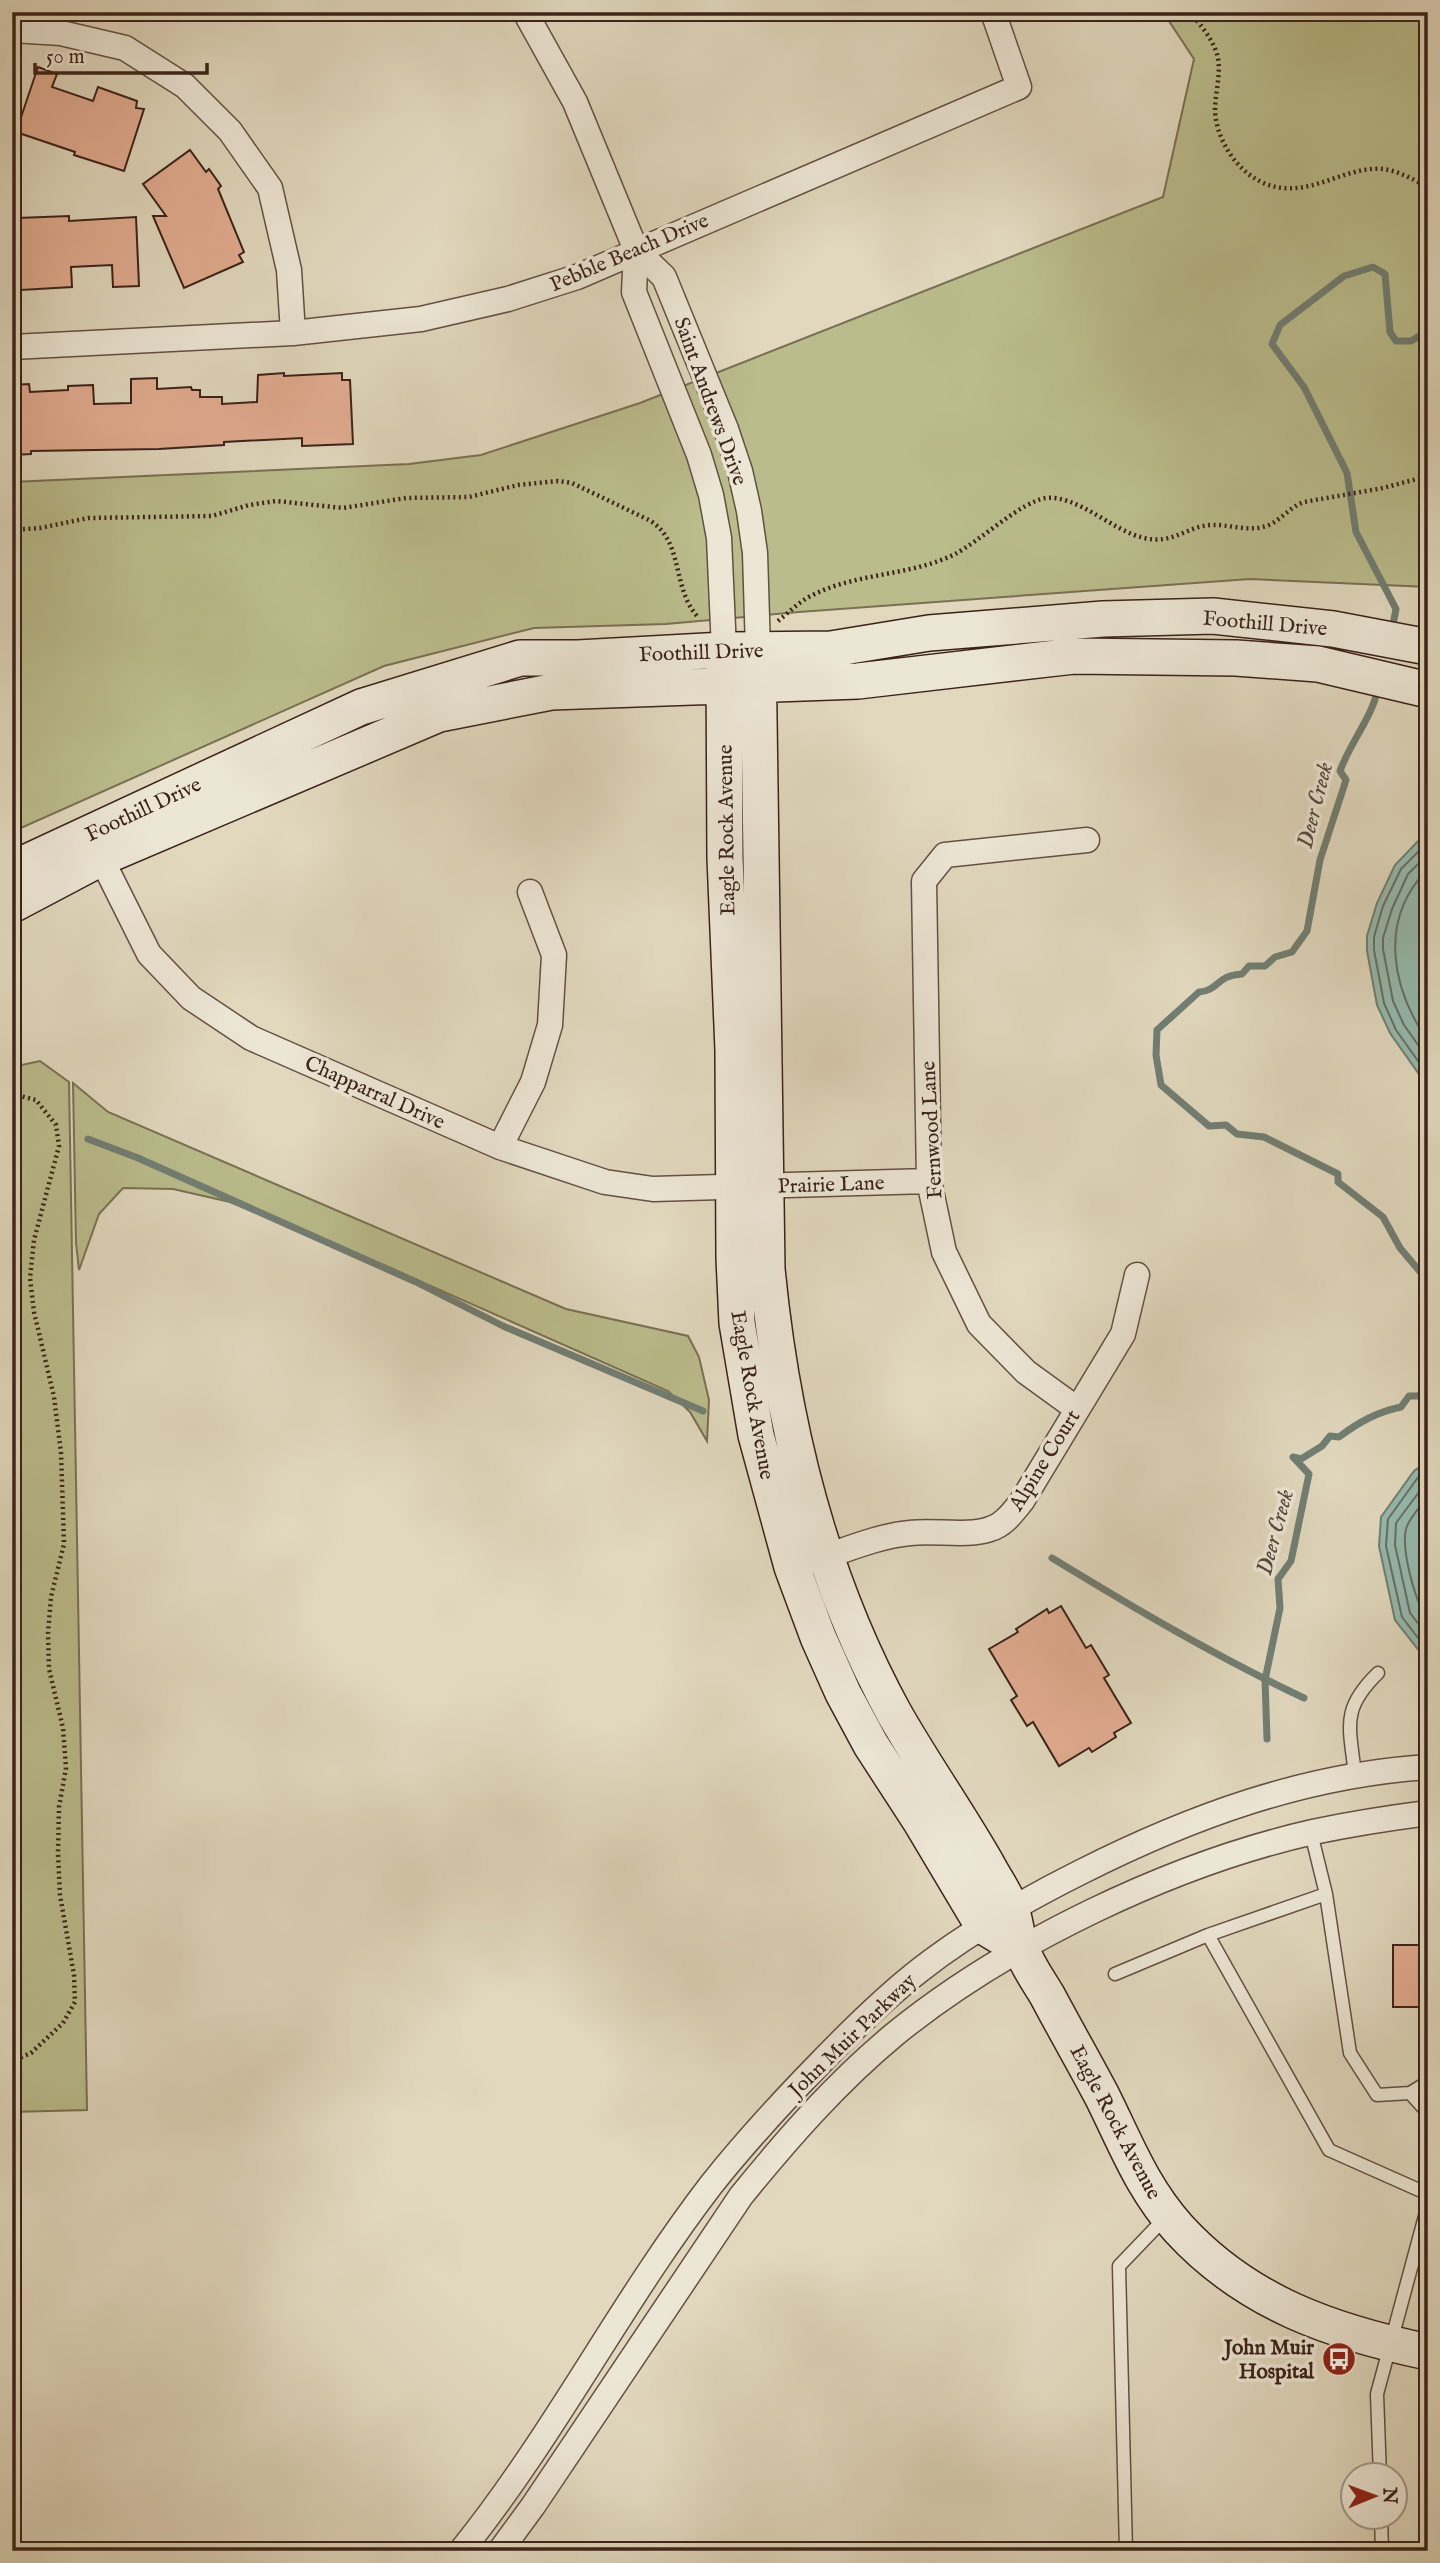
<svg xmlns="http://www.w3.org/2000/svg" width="1440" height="2563" font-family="'IM FELL English',serif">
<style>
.green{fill:#babc8c;stroke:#7a7053;stroke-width:2}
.water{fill:#95baae;stroke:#717e73;stroke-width:2}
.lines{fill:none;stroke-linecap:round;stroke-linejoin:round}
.shore{stroke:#686e64;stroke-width:2}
.stream{stroke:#717e73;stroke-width:7}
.building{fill:#e2ac91;stroke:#3b231a;stroke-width:2}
.lane-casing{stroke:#645043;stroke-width:15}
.street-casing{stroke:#645043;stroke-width:27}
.secondary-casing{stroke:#3b231a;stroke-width:38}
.path{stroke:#3b231a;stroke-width:4.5;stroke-dasharray:2 3.5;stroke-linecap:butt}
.lane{stroke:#ece6d5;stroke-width:12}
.street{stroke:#ece6d5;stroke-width:24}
.secondary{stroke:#ece6d5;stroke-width:35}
.labels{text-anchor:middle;stroke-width:7;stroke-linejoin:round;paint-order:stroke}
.street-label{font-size:21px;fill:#3b231a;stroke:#ece6d5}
.poi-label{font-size:21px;font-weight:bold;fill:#3b231a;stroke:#ece6d5;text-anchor:end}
.water-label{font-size:23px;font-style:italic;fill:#52493f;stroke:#ece6d5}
</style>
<rect width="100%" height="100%" fill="#e1d8be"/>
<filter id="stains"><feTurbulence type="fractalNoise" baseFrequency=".00286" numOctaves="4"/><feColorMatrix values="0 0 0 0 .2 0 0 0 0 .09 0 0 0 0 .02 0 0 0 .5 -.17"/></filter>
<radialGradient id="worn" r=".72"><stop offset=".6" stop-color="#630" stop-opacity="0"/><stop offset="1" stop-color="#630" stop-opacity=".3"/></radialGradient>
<path class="green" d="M1163,12H1428V587L1250,579L799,612L666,624L534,628L384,666L12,832V482L409,464L481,455L640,403L1163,197L1194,59Z
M40,1061L69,1082L87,2110L12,2112V1067Z
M73,1083L108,1112L566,1309L688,1336L699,1357L709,1400L707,1441L690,1412L668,1391L388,1267L230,1202L173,1189L123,1188L99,1214L79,1270L76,1243Z"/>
<path class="water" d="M1421,838H1428V1087L1390,1033L1377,1005L1367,951V936L1377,903L1395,865Z
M1428,1461V1662L1395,1620L1379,1546L1381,1517L1414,1471Z"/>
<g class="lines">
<path class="shore" d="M1428,845L1424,846L1401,869L1383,906L1374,937V950L1384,1003L1396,1030L1428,1075
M1428,854L1408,874L1392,909L1383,938V949L1393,1001L1404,1025L1428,1059
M1428,869C1378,919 1391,988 1428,1041
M1428,1470L1419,1476L1388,1519L1386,1546L1402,1617L1428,1651
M1428,1480L1396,1523L1395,1545L1410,1613L1428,1636
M1428,1497C1421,1506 1409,1518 1406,1529C1401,1549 1415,1603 1428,1619"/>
<path class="stream" d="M1392,630L1396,609L1356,532L1347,473L1304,387L1272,344L1280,325L1344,276L1373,267L1385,274L1390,332L1396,341H1411L1428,331
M1378,689C1372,717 1350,743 1340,771L1346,780L1320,860L1307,931L1292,952L1275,957L1265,966H1249L1242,974C1217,975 1218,991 1199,992L1157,1030L1156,1055L1161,1085L1209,1126L1226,1125L1237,1134L1264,1137L1338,1174V1182L1383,1217L1400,1248L1428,1281
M88,1139L138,1158L416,1282L503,1326L703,1411
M1052,1558C1134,1608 1217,1657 1304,1698
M1267,1739L1265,1680L1280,1608L1278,1579L1291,1561L1309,1474L1293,1457L1301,1459L1322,1446L1330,1436L1339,1437C1359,1422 1377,1412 1401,1407L1409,1396H1418L1428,1388"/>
</g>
<path class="building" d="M38,67L57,74L52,87L93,101L98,87L137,101L136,108L144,109L124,171L74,155L75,152L16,132Z
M190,150L206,172L209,169L221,186L218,189L244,252L239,255L243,262L184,288L153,216H166L143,184Z
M69,216V221L136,217L139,286L113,287L112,265L71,267L72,287L21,290L18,218Z
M284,373V376L342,373V380H350L353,444L302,446V438L224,442V445L159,449L31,451V454L12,455V385L29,384L30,392L68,390V386L93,385L94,404L131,403V379L157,378V389L191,387L192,390H200V397H222V404L257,402L258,375Z
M1061,1606L1086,1648L1091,1645L1109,1675L1104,1678L1131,1723L1114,1733L1116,1737L1092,1752L1089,1748L1059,1766L1033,1722L1027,1726L1011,1700L1017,1696L989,1649L1018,1632L1016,1629L1047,1609L1049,1613Z
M1393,1945H1428L1427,2007H1393Z"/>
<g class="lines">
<g class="lane-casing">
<path id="lane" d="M1355,1775C1350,1727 1340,1710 1378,1673
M1311,1833L1326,1894
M1208,1935L1326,1894L1350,2053L1377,2095L1410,2093L1428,2082
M1115,1974L1208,1935L1329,2150L1428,2194
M1410,2093L1428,2113
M1380,2476L1377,2394L1428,2205
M1381,2518L1382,2551
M1126,2551L1119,2266L1165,2218"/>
</g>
<g class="street-casing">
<path id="street" d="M525,12L575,102L636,250L664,277L726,429L740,471L749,511L755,553L758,650
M12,30L61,33L125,48L185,86L230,131L270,188L289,270L293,333
M636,250L634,292L699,455L711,495L719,538L724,650
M12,347L293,333L421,319L508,299L577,277L1019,87L993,12
M94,844L149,954L191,998L251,1038L500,1147L605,1182L653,1189L929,1181
M500,1147L533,1082L550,1025L554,955L530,892
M1077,1409L1026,1372L979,1324L944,1252L929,1181L924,881L945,855L1087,840
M812,1561C844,1551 877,1536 910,1533C935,1530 968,1537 990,1529C1004,1525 1013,1512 1022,1501L1123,1334L1137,1275
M461,2551C554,2436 621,2302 711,2185C745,2142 782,2102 820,2063C851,2031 884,1998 920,1970C970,1931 1025,1900 1081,1872C1190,1817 1304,1775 1428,1767
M500,2551L533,2506L741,2196C788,2138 837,2082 895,2034C1007,1943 1172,1864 1313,1832C1351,1824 1389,1818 1428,1813"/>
</g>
<g class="secondary-casing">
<path id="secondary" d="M758,650L767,1269C782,1424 819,1576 894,1713C924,1766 959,1815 989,1868C996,1881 1006,1895 1011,1909C1016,1921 1016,1936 1021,1948C1027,1965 1038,1980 1047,1995C1065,2029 1084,2062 1102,2096C1126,2144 1142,2188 1179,2229C1247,2303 1332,2332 1428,2352
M724,661L725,858L733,1050L734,1258L737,1323L756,1435L792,1567L818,1637L843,1693L871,1745L921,1822L983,1926L1021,1949
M12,869L361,707L520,658H578L724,650L831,649L929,633L1103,619L1213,616L1333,629L1428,647
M12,905L101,858L439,714L551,692L858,681L1074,656L1236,658L1318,664L1428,690"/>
</g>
<path class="path" d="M1190,12C1201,26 1214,40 1218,58C1221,75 1215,93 1215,111C1217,147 1247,186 1284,188C1319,191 1349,166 1383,169C1399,171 1414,180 1428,187
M12,530L40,528L88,518L212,516L249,505L276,501L343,508L406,498L469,497L518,485L558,481L572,483L649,520C685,541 671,590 699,618
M778,621C788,613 797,604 807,598C853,572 909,577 955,554C980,541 1022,501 1046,498C1078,495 1113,531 1144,538C1173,545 1187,526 1211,525C1230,524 1249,533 1269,525C1282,519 1290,507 1304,502L1383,488L1428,476
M12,1094L36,1100L56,1125L59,1146L34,1240L30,1278L34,1312L54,1397L61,1453L64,1544L51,1597L48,1633L49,1669L63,1728L66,1768L59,1807L58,1853L60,1895L74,1975L75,2002L63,2023L31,2053L12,2061"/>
<use href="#lane" class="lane"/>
<use href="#street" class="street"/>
<use href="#secondary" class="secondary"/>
</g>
<defs>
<g id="bus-disc" transform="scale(1.75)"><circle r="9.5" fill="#8f2418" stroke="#ece6d5"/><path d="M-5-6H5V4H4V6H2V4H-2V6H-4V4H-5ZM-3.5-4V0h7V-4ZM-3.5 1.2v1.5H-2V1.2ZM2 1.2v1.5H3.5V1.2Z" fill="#fff"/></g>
</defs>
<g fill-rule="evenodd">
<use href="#bus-disc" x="1339" y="2359"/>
</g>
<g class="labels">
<g class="street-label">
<text transform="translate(629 252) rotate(-23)" y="7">Pebble Beach Drive</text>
<text transform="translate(711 401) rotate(70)" y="7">Saint Andrews Drive</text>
<text transform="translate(1265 623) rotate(5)" y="7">Foothill Drive</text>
<text transform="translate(701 652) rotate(-2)" y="7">Foothill Drive</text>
<text transform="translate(143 809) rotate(-25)" y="7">Foothill Drive</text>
<text transform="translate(726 830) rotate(-91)" y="7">Eagle Rock Avenue</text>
<text transform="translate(375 1092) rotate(24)" y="7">Chapparral Drive</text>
<text transform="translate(931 1130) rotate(-93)" y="7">Fernwood Lane</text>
<text transform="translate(831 1184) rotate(-2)" y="7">Prairie Lane</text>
<text transform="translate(753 1395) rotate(80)" y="7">Eagle Rock Avenue</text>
<text transform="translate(1044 1460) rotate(-58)" y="7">Alpine Court</text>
<text transform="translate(852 2035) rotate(-44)" y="7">John Muir Parkway</text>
<text transform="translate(1116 2122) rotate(62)" y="7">Eagle Rock Avenue</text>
</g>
<g class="poi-label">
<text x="1314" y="2354">John Muir<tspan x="1314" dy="24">Hospital</tspan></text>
</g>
<g class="water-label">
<text transform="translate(1314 805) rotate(-76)" y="8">Deer Creek</text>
<text transform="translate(1274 1532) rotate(-75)" y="8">Deer Creek</text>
</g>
</g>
<rect width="1440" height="2563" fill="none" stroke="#e1d8be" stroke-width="42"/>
<rect x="14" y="14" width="1412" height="2535" fill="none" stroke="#3b231a" stroke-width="3.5"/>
<rect x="21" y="21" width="1398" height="2521" fill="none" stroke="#3b231a" stroke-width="2"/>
<g transform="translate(1374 2496) rotate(89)"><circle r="33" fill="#ece6d5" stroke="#a5988a" stroke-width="2"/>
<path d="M0-5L12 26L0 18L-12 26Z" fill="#8f2418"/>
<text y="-10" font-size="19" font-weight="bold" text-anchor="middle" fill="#3b231a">N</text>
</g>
<path d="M35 63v10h172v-10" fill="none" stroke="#3b231a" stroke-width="3.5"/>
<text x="46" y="63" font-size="21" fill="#3b231a" stroke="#ece6d5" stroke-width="5" paint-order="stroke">50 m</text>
<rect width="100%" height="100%" filter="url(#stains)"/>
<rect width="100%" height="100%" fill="url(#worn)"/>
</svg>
